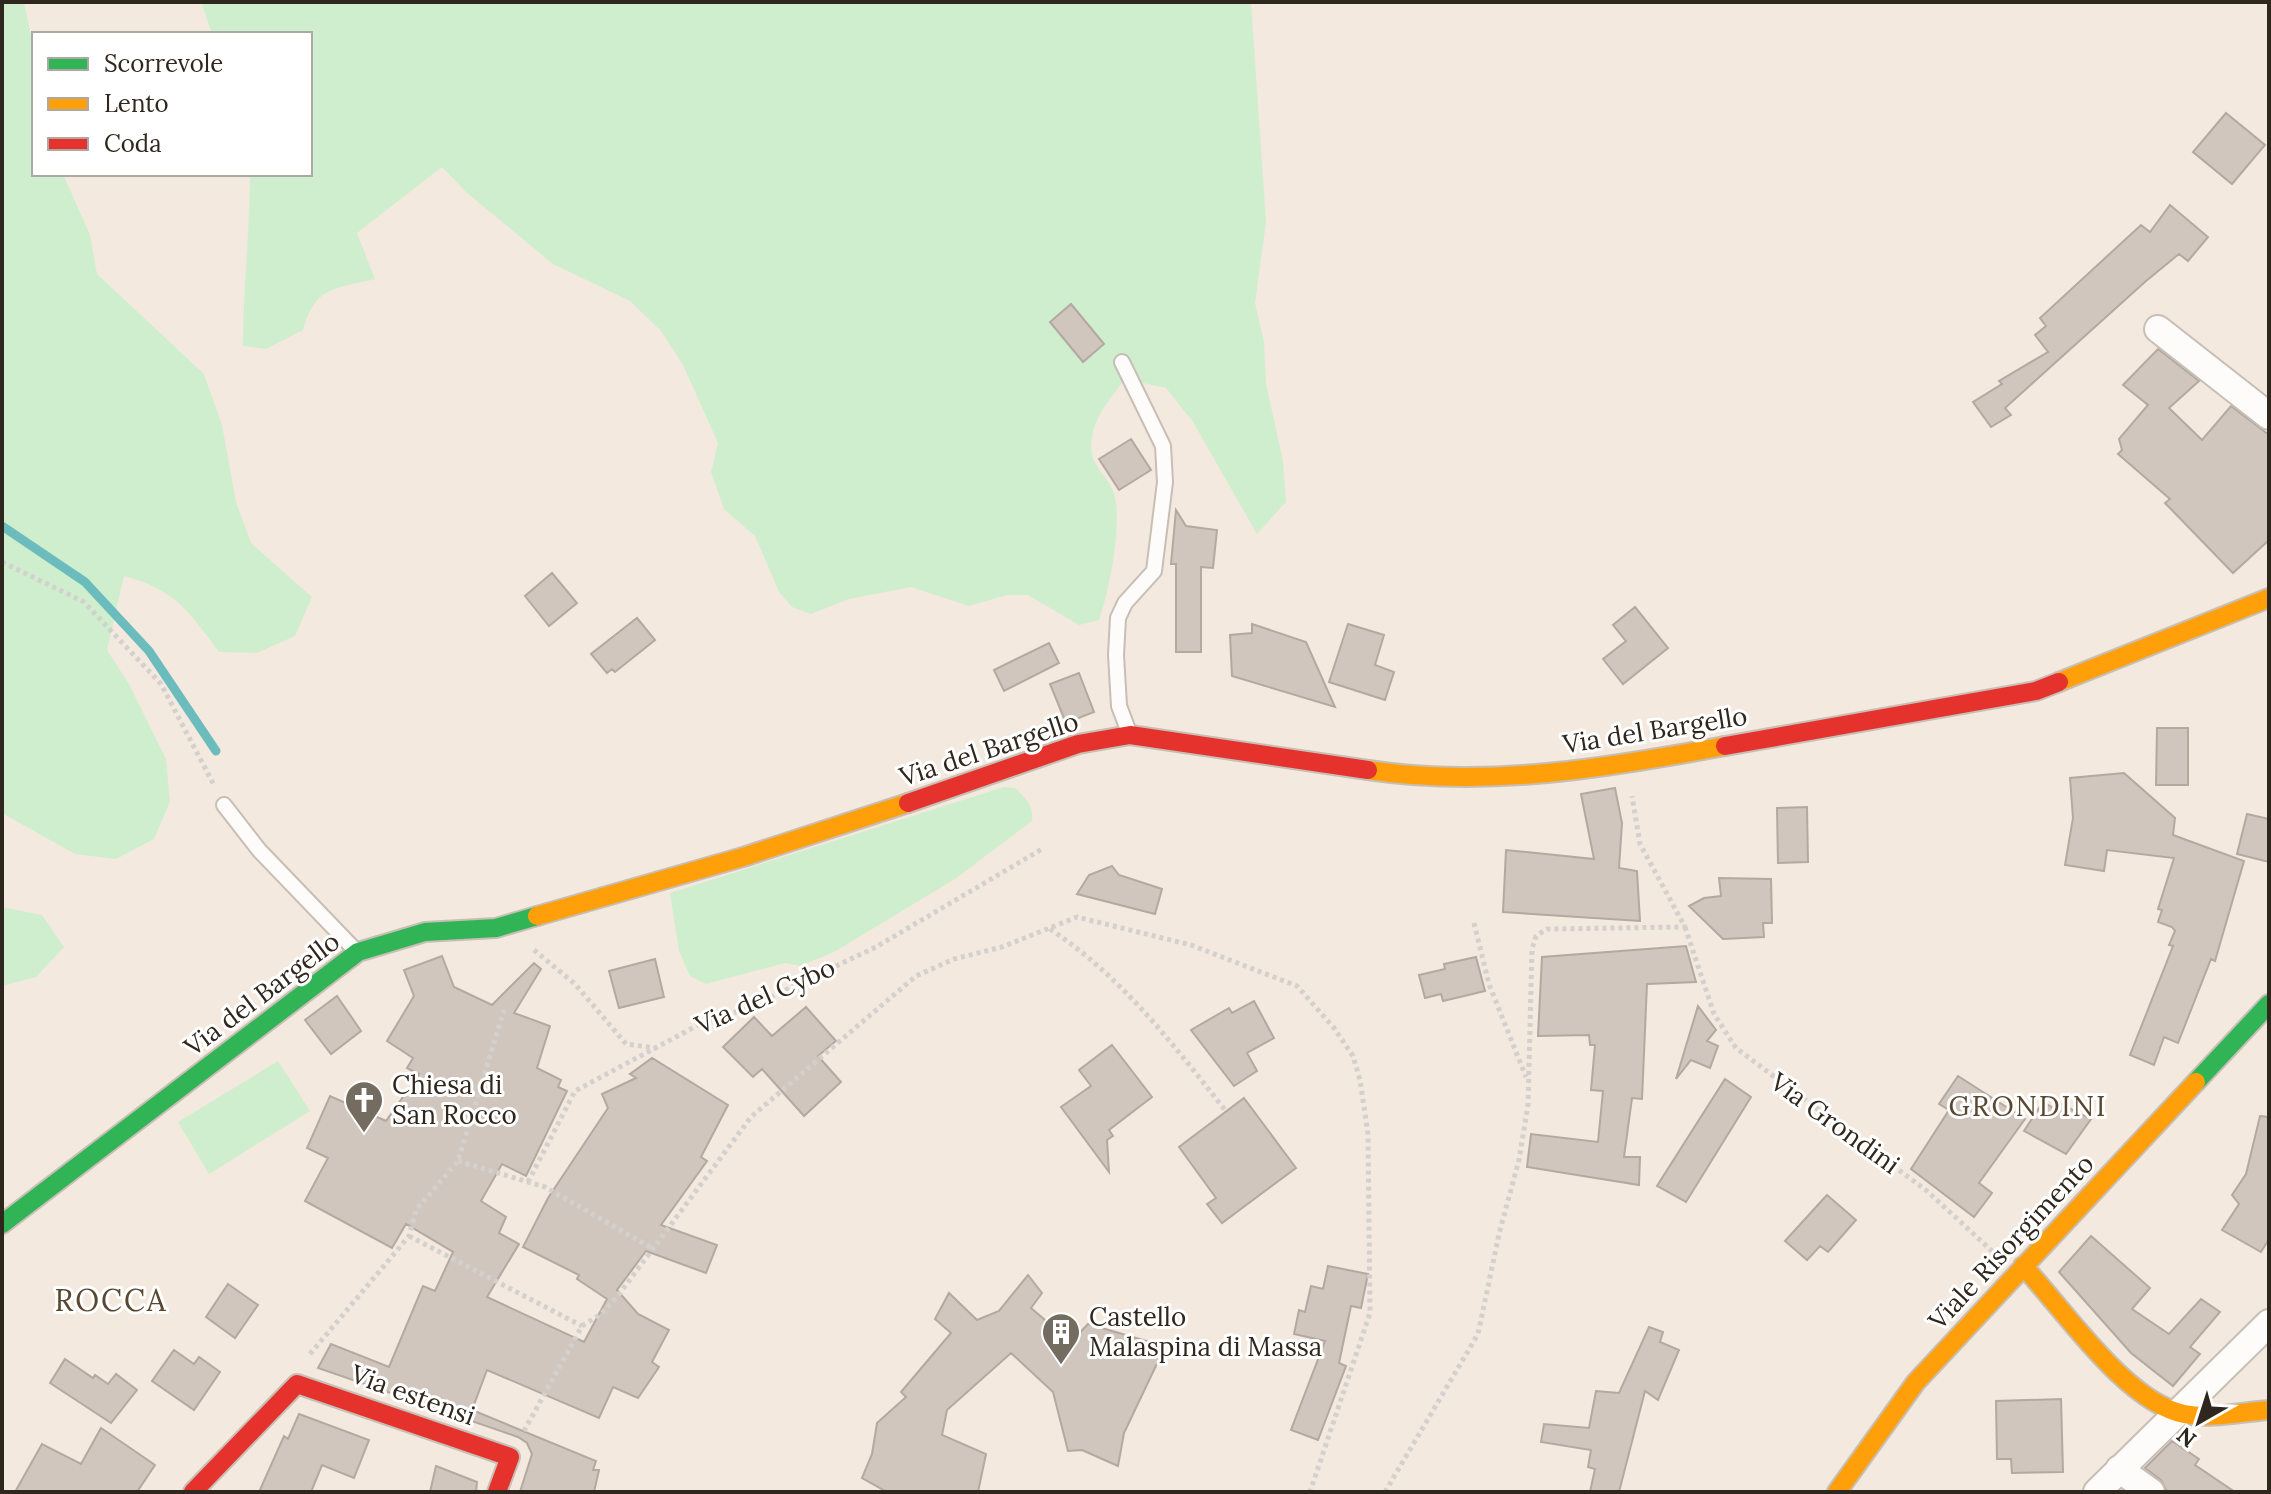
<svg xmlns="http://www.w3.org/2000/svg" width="2271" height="1494" font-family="Lora,serif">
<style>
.green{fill:#cfeece}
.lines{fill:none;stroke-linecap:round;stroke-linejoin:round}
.stream{stroke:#6cbcbe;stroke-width:9}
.building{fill:#d1c6be;stroke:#b3a9a0;stroke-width:2}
.lane-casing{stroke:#c7beb5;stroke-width:18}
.street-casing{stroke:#c7beb5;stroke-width:30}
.fast-casing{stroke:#c7beb5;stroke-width:22}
.slow-casing{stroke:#c7beb5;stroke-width:22}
.jam-casing{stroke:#c7beb5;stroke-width:22}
.path{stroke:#d3d0cd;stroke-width:5;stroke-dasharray:4 4;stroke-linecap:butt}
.lane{stroke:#fdfcfa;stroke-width:14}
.street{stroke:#fdfcfa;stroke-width:26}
.fast{stroke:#30b455;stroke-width:18}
.slow{stroke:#ff9f0a;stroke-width:18}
.jam{stroke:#e5322d;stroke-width:18}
.labels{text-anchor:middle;stroke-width:6;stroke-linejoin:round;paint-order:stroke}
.street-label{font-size:26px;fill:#2f271d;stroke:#fff}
.poi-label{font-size:26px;fill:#2f271d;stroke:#fff;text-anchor:start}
.neighbourhood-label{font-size:28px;letter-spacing:2px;fill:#5a4730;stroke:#fff}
.quarter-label{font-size:30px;letter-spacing:2px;fill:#5a4730;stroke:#fff}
</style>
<rect width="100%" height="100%" fill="#f4e9de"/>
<path class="green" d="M2,2H24L34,51V174H63L90,235L97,274L204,374L222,425L236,502L251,543L312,597L295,636L257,653L219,652C189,611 174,589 124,576L107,650L129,684L166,759L170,802L154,839L116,859L75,854L2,813Z
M201,2H1251L1266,222L1255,303L1264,342L1266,384L1283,461L1286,502L1257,534L1193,422L1166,388L1125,379C1108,401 1087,425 1092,455C1095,469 1110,480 1114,493C1123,522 1109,592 1099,620L1079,625L1028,595H1007L969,606L911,587L849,599L811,614L792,607L779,592L755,536L724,509L711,472L718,443L683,365L661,331L630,301L553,264L467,193L442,167L357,233L375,279C335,289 315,286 303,330L266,349L243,346C243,288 250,232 250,174H310V34H212Z
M1004,787L1015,788C1026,799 1034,805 1032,821L955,879L834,952L800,966L785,963L706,984L690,976L679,951L670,893Z
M2,907L42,915L64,947L36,977L2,986Z
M278,1061L310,1111L209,1174L178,1122Z"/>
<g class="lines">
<path class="stream" d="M2,526L85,582L149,651L216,751"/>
</g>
<path class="building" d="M2226,113L2265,145L2232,184L2193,152Z
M2170,205L2208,237L2188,261L2179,254L2146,281L2005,408L2011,415L1991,427L1973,402L2002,384L1999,381L2048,352L2035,335L2046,326L2040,318L2141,225L2150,232Z
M1071,304L1104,344L1083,362L1050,322Z
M2158,349L2199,381L2169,408L2202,440L2231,406L2269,435V540L2233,573L2165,503L2170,499L2118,454L2122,450L2119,439L2148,405L2123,385Z
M1131,439L1151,470L1119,490L1099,459Z
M1176,510L1186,526L1217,530L1213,568L1201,567V652H1176V564H1171Z
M552,573L577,603L549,626L525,596Z
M1635,607L1668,648L1623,684L1603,659L1626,641L1613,625Z
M637,618L655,640L615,672L612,669L607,673L591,654Z
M1252,624L1306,642L1335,707L1232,676L1230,635L1252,633Z
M1348,624L1384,635L1375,665L1394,672L1385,700L1329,682Z
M1049,643L1059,663L1004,691L994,670Z
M1079,673L1094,712L1066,723L1050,684Z
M2157,728H2188V785H2156Z
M2124,773L2175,818L2173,835L2244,861L2215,961L2211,959L2178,1043L2164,1037L2154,1065L2130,1055L2173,946L2169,945L2175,931L2172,927L2158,922L2162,910L2158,909L2174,858L2107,850L2104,871L2065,865L2073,818L2070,778Z
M1615,788L1622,823L1619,868L1637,871L1640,921L1503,912L1506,850L1594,859L1581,794Z
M1807,807L1808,862L1778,863L1777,808Z
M2247,814L2269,819V862L2237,854Z
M1112,866L1119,875L1162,889L1155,914L1077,894L1089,875Z
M1719,878L1771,879L1772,923H1763L1764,937L1723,939L1689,906L1704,898L1721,896Z
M1686,946L1696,982L1647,984L1642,1099L1632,1098L1624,1157H1640L1639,1185L1527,1167L1531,1134L1598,1142L1603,1091L1591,1090L1595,1045H1590L1589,1035L1538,1036L1542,957Z
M442,956L454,987L492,1005L534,963L541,969L514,1013L550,1026L537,1068L561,1080L558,1087L567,1091L526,1176L502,1164L481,1201L506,1217L499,1233L519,1244L487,1297L584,1342L607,1299L577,1279L579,1275L523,1247L548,1198L608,1108L602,1094L636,1078L630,1074L652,1058L728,1105L701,1157L707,1161L661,1225L717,1245L706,1273L646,1251L617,1290L638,1314L669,1330L652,1362L659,1367L638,1398L613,1387L599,1418L487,1370L472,1410L596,1461L593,1470H599L594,1492H520L532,1454L527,1443L518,1437L318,1368L331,1344L389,1367L423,1286L435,1291L453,1252L406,1224L392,1248L305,1201L328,1158L307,1148L330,1096L386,1121L419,1074L407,1068L413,1058L387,1041L414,996L404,970Z
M1476,957L1485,991L1443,1001L1441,994L1425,998L1419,975L1445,969L1444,964Z
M655,959L664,997L619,1008L609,971Z
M337,996L361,1031L331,1054L305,1020Z
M1254,1001L1274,1038L1247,1053L1257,1071L1234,1086L1191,1030L1229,1008L1232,1013Z
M1698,1006L1716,1030L1707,1041L1718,1046L1710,1068L1691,1060L1676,1079Z
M806,1007L836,1041L818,1056L841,1082L804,1116L762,1069L753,1077L723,1047L754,1017L772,1036Z
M1112,1045L1152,1097L1109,1130L1113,1136L1107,1140L1109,1172L1061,1107L1091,1086L1079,1070Z
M1958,1076L2025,1119L1979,1183L1992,1193L1974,1217L1911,1169L1949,1110L1939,1104Z
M1725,1079L1751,1097L1686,1202L1657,1186Z
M1244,1098L1296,1168L1222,1223L1207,1204L1216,1198L1179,1147Z
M2043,1102L2057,1110L2061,1104L2091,1119L2066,1154L2024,1131Z
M2260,1116L2269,1117V1239L2261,1252L2222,1230L2239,1204L2232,1195L2246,1174Z
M1827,1195L1856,1220L1828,1252L1820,1246L1807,1260L1785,1241Z
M2091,1236L2150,1288L2132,1309L2169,1334L2201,1299L2220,1312L2190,1347L2200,1354L2173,1386L2131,1353L2059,1272Z
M1328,1266L1368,1274L1361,1308L1351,1306L1339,1363L1346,1366L1318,1440L1291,1430L1325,1341L1294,1334L1299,1310L1305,1312L1311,1286L1323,1289Z
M1028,1275L1042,1293L1031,1308L1071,1342L1088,1324L1153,1343L1163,1351L1124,1433L1118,1466L1082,1450L1068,1451L1053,1392L1011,1353L947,1410L942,1435L986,1454L978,1492H887L862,1478L872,1454L877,1423L906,1397L901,1392L951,1333L935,1319L949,1293L977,1320L999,1311Z
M228,1284L258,1305L235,1338L206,1317Z
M1649,1327L1663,1332L1660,1342L1679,1350L1658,1400L1645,1391L1619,1492H1590L1595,1469L1588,1467L1591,1450L1541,1442L1544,1424L1589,1428L1596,1391L1619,1393Z
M174,1350L194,1364L199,1357L220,1372L194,1410L152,1381Z
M65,1359L93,1378L95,1375L108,1384L116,1374L137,1390L111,1423L50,1383Z
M2061,1399L2063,1472L2012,1473L2011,1459H1997L1996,1401Z
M299,1414L369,1440L354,1478L322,1465L311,1492H259L284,1436L288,1439Z
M101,1428L155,1465L137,1492H15L42,1444L81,1464Z
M2172,1441L2199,1459L2195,1465L2235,1492H2167L2161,1480L2145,1468Z
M436,1466L477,1482L476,1492H430Z"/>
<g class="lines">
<g class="lane-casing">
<path id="lane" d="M1122,362L1163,446L1165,482L1154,571L1125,603L1118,618L1116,655L1119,706L1130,735
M224,805L259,850L357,952"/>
</g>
<g class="street-casing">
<path id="street" d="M2158,329L2269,416
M2119,1469L2151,1492
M2097,1492L2269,1323"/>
</g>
<g class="fast-casing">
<path id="fast" d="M2196,1082L2269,1004
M2,1224L358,952L425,932L496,928L537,916"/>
</g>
<g class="slow-casing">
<path id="slow" d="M2059,682L2269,598
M1368,770C1488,788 1607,768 1725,746
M537,916L743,857L908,803
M2023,1266C2063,1308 2125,1402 2184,1414C2211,1419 2241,1412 2269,1410
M1837,1492L1916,1382L2196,1082"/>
</g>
<g class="jam-casing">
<path id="jam" d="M1725,746L2036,691L2059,682
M908,803L1078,744L1130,735L1368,770
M193,1492L297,1384L510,1457L497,1492"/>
</g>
<path class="path" d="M2,562L84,602L161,684L215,787
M1474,923L1489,984L1526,1077
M1685,927L1714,1014L1736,1048L1927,1191L1992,1251
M1050,929C1122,977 1172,1043 1225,1110
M534,950L575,984L626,1044L656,1048
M458,1161L545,1187L652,1248
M528,1182L575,1091L700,1024L748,1008L876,947L1042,849
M409,1236L582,1326
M310,1354L409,1236L416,1210L458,1161L504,1010
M524,1431L582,1326L601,1314L617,1297L751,1117L916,976L954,959L1002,947L1077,917L1191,945L1297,986L1334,1028L1353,1056L1360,1080L1368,1134L1370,1313L1310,1492
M1385,1492L1478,1334L1499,1234L1519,1160L1528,1105L1532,949L1536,936L1547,929L1685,927L1640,844L1632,796"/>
<use href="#lane" class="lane"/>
<use href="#street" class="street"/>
<use href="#fast" class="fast"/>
<use href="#slow" class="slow"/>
<use href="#jam" class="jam"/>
</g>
<defs>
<g id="church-pin" transform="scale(2)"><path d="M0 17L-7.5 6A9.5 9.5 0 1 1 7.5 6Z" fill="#746b61" stroke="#fff"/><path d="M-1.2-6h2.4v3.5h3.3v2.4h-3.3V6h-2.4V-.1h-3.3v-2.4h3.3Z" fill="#fff"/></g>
<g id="building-pin" transform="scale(2)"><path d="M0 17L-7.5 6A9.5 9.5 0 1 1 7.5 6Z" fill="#746b61" stroke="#fff"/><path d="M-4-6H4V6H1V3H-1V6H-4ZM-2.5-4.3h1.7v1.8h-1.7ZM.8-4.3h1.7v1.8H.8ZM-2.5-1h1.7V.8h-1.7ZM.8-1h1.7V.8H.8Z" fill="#fff"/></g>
</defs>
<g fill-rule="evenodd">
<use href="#church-pin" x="364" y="1100"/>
<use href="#building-pin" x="1061" y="1332"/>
</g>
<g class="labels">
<g class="street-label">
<text transform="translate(1655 730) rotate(-9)" y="9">Via del Bargello</text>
<text transform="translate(989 749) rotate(-18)" y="9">Via del Bargello</text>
<text transform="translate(262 994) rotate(-37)" y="9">Via del Bargello</text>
<text transform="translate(765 996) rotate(-24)" y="9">Via del Cybo</text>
<text transform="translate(1835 1123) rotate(36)" y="9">Via Grondini</text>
<text transform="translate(2011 1242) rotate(-47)" y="9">Viale Risorgimento</text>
<text transform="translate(413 1395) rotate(20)" y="9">Via estensi</text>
</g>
<g class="poi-label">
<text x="392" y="1094">Chiesa di<tspan x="392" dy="30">San Rocco</tspan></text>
<text x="1089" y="1326">Castello<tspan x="1089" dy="30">Malaspina di Massa</tspan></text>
</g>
<g class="neighbourhood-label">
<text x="2028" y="1116">GRONDINI</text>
</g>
<g class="quarter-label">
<text x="111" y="1311">ROCCA</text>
</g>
</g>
<rect width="2271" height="1494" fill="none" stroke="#2f271d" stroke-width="8"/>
<rect x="32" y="32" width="280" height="144" fill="#ffffff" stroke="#aca9a5" stroke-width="2"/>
<rect x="48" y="58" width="40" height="12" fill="#30b455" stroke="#aca9a5" stroke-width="2"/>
<text x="104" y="72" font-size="24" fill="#2f271d">Scorrevole</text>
<rect x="48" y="98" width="40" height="12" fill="#ff9f0a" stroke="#aca9a5" stroke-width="2"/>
<text x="104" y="112" font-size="24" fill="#2f271d">Lento</text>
<rect x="48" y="138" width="40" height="12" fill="#e5322d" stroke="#aca9a5" stroke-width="2"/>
<text x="104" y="152" font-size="24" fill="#2f271d">Coda</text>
<g transform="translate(2199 1422) rotate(219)" stroke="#ffffff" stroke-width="6" paint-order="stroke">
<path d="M0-6L14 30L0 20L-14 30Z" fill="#2f271d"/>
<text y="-12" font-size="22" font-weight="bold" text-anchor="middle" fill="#2f271d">N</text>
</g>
</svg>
